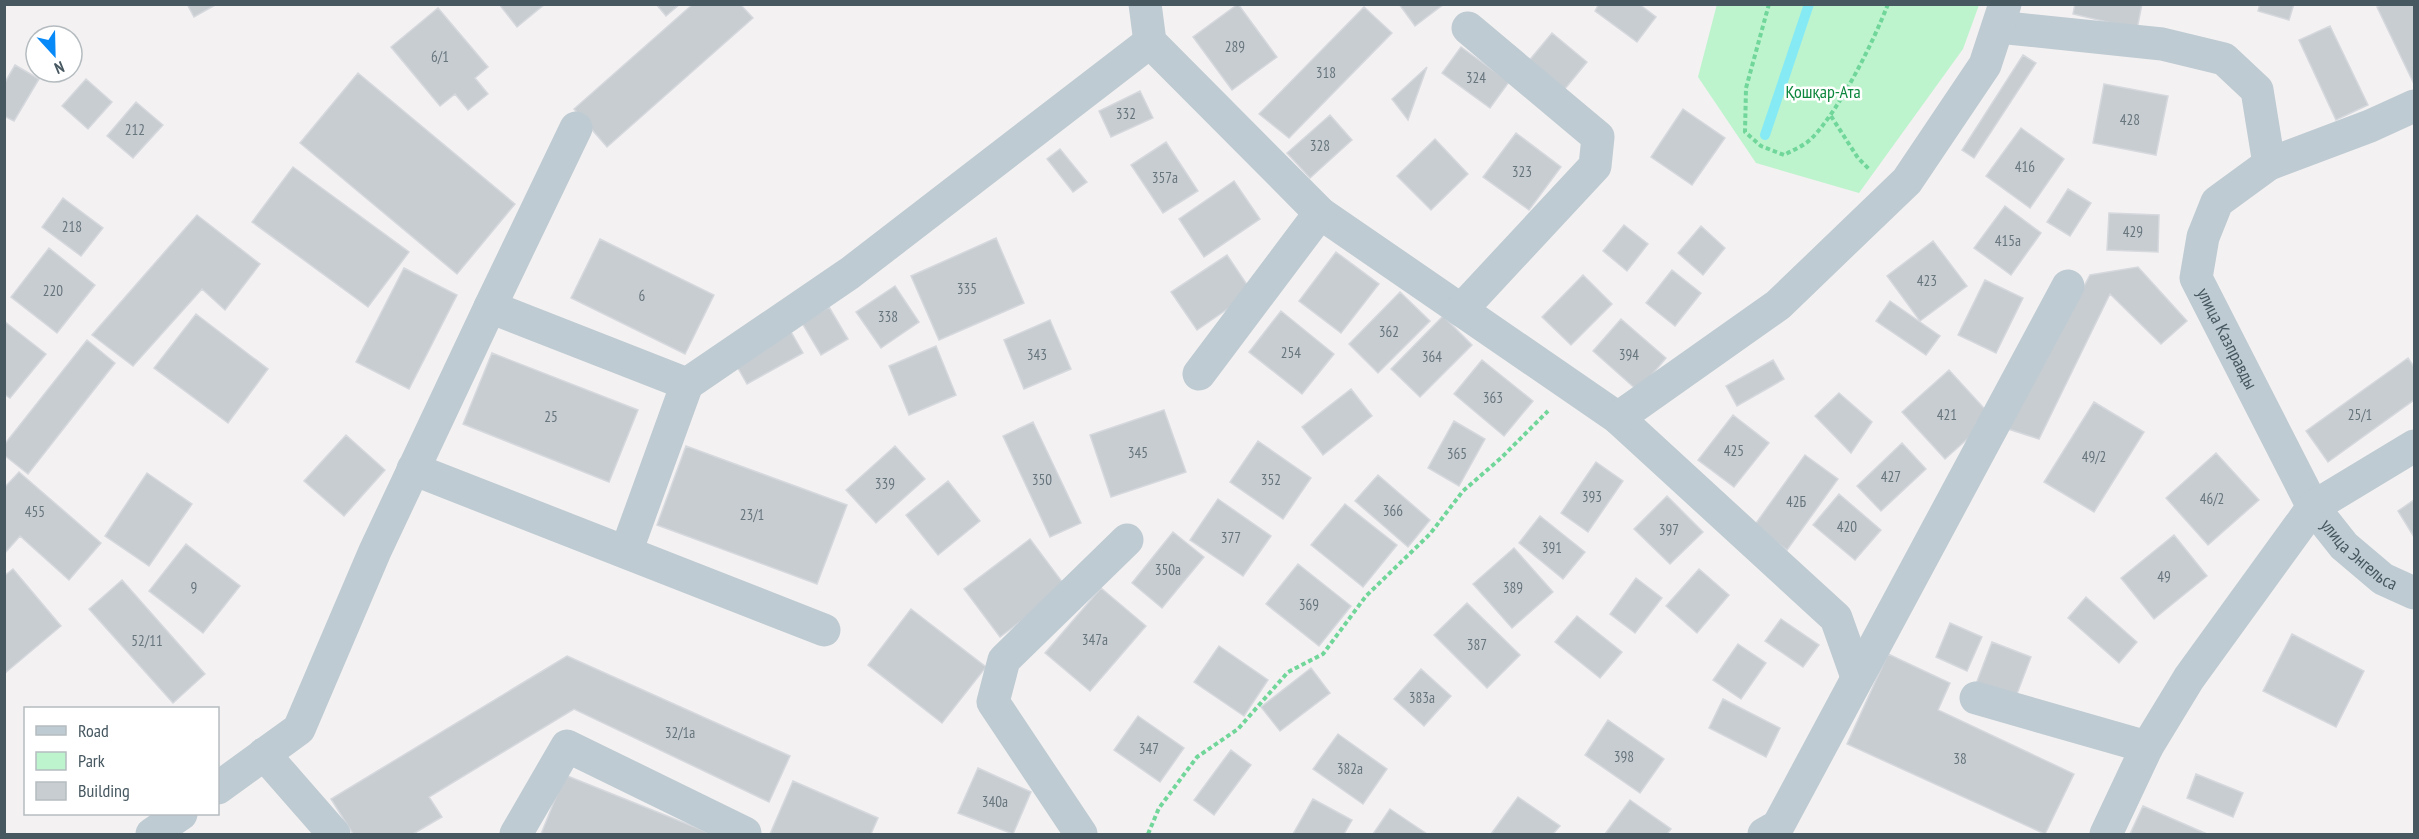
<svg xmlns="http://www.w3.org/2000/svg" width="2419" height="839" font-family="'PT Sans Narrow',sans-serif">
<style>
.green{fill:#bdf4cd}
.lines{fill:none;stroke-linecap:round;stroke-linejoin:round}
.stream{stroke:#86eaf5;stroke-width:10}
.building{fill:#c8cdd2;stroke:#d5d8dd;stroke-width:1.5}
.path{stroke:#71d69a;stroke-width:4;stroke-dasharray:4.5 3;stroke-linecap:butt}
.minor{stroke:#becbd2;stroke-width:33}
.labels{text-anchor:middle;stroke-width:5;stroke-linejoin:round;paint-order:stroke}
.number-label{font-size:15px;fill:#67757d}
.park-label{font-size:18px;fill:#0e873e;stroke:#fff}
.street-label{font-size:18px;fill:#475861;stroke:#fff}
</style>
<rect width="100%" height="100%" fill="#f4f1f2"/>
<path class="green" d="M1717,4H1979V5L1963,49L1859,193L1756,163L1698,77Z"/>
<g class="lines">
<path class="stream" d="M1765,135L1809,4"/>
</g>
<path class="building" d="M187,4H217L194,17Z
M499,4H545L517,27Z
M656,4H680L666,16Z
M693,4H740L753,18L607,147L574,109Z
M1238,4L1277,57L1232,90L1193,37Z
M1399,4H1444L1415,26Z
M1599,4H1639L1656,17L1637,42L1595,11Z
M2075,4H2142L2137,29L2073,14Z
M2260,4H2294L2289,20L2258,11Z
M2382,4H2414V84L2377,7Z
M1364,7L1392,33L1289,138L1259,114Z
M438,8L488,67L475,78L488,94L468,110L455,94L440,106L391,47Z
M2330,26L2368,105L2336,120L2299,40Z
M1552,33L1587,62L1564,90L1528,62Z
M1461,47L1509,82L1490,108L1442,73Z
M2023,55L2036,63L1974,158L1962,150Z
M15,65L39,79L14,121L4,116V84Z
M1427,67L1408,120L1392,99Z
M358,73L515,204L457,274L300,143Z
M86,79L112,102L88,129L62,106Z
M2104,84L2168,96L2156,155L2093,143Z
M1140,91L1153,118L1111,137L1099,111Z
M136,102L163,125L133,158L107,136Z
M1683,109L1725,138L1692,185L1651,157Z
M1330,115L1352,140L1310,178L1287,153Z
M2021,128L2064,159L2030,208L1986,176Z
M1516,133L1561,167L1529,210L1483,177Z
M1435,139L1468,174L1431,210L1397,176Z
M1166,142L1198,191L1163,213L1131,165Z
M1060,149L1087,182L1073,192L1047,159Z
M293,167L409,252L368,307L252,222Z
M1234,181L1260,219L1204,257L1179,219Z
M2068,189L2091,203L2070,236L2047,222Z
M63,198L103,228L81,256L42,227Z
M2005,206L2041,233L2011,275L1974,248Z
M2109,213L2159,215L2158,252L2107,250Z
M197,215L260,264L225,310L202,289L133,366L92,335Z
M1624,225L1648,244L1627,271L1603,251Z
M1701,226L1725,248L1703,275L1678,253Z
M996,238L1024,303L939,340L911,276Z
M600,239L714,295L685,354L571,298Z
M1933,241L1967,286L1920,321L1887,276Z
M49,248L95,285L57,333L11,297Z
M1336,252L1379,284L1341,333L1299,301Z
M1227,255L1252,292L1197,330L1171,292Z
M2138,267L2187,321L2161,344L2110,294L2039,439L2008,429L2090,275Z
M404,268L457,295L409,389L356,362Z
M1672,270L1701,293L1675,326L1646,303Z
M1583,275L1612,304L1571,345L1542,317Z
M1985,280L2023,298L1996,353L1958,335Z
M895,286L919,322L881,348L856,312Z
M1400,292L1430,321L1378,373L1349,344Z
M1890,301L1940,336L1926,355L1876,321Z
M829,307L848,339L821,355L802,323Z
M1281,311L1334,354L1302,394L1249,352Z
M196,314L268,369L228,423L154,368Z
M1443,316L1472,345L1420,397L1391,369Z
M1621,319L1666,358L1638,391L1593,351Z
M1050,320L1071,369L1024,389L1004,340Z
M4,321L46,354L10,398L4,394Z
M790,330L803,353L747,384L734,361Z
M87,340L115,363L28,474L4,455V445Z
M936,346L956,395L909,415L889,366Z
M492,353L638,410L609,482L463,424Z
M2408,358L2414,367V400L2328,462L2306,431Z
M1482,360L1533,401L1504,436L1454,394Z
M1773,360L1784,379L1737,406L1726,386Z
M1949,370L1992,417L1945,459L1902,412Z
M1351,389L1372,416L1323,455L1302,427Z
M1839,393L1872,422L1851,453L1815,416Z
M2094,402L2144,432L2094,512L2044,482Z
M1164,410L1186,472L1111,497L1090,435Z
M1733,415L1769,443L1734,487L1698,460Z
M1454,421L1485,439L1459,486L1428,468Z
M1033,422L1081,523L1050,537L1003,436Z
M346,435L385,470L344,516L304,481Z
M1258,441L1311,478L1283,519L1230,482Z
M1902,443L1926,469L1881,511L1857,486Z
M686,446L847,505L817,584L657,525Z
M895,446L925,479L876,523L846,490Z
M2216,453L2259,500L2208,545L2166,498Z
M1805,455L1838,479L1787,550L1754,526Z
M1596,462L1623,481L1588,532L1561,513Z
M19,472L101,543L69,580L20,536L4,554V488Z
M147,473L192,504L149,566L105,536Z
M1378,475L1430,520L1408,547L1355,501Z
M948,481L980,521L938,555L906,515Z
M1839,494L1881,530L1855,560L1813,525Z
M1667,496L1703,532L1670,564L1634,529Z
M1218,499L1271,536L1243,576L1190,540Z
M2414,500V537L2398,511Z
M1345,504L1397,545L1363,587L1311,545Z
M1540,516L1585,552L1563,579L1519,543Z
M1173,532L1204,557L1162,608L1132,583Z
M2174,535L2207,576L2154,619L2121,578Z
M1030,539L1066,587L1000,637L964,589Z
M186,544L240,586L203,633L149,591Z
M1514,548L1553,592L1512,628L1473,584Z
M1298,564L1351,606L1319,646L1266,604Z
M13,569L61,626L4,674V576Z
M1699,569L1729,595L1697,633L1666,606Z
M1636,578L1662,598L1635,633L1610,614Z
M122,580L205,674L173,703L89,609Z
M1101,588L1146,626L1090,691L1045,653Z
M2086,597L2137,642L2119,663L2068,618Z
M1467,603L1520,655L1487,688L1434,635Z
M911,609L986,667L942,723L868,665Z
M1577,616L1622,652L1600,678L1555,642Z
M1781,619L1819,645L1803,667L1765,641Z
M1950,623L1982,637L1967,671L1936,657Z
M2292,634L2364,671L2336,727L2263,691Z
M1992,642L2031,657L2015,699L1976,684Z
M1738,644L1766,663L1741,699L1713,680Z
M1219,646L1268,680L1244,716L1194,682Z
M1888,654L1950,683L1938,710L2074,774L2045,834L1847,744Z
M567,656L790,756L769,802L574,709L429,797L442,817L413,834H353L331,799Z
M1311,668L1330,693L1280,731L1261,707Z
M1421,669L1451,696L1424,726L1394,699Z
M1723,699L1780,728L1766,757L1709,728Z
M1138,716L1184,748L1160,782L1114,750Z
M1608,720L1664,759L1640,793L1585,755Z
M1338,734L1387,769L1363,804L1313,769Z
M1231,750L1251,765L1214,815L1194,800Z
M978,768L1031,792L1013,834L958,813Z
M2196,774L2243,793L2233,817L2187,798Z
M565,775L712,834H541Z
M793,781L878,818L871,834H770Z
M1518,797L1560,826L1553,834H1491Z
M1313,799L1352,820L1344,834H1293Z
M1630,800L1671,829L1667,834H1605Z
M2143,806L2207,834H2130Z
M1390,809L1427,834H1373Z"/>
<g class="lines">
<path class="path" d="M1769,4L1746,88L1745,132L1761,146L1784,155C1793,150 1804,146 1812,138C1840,109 1873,43 1888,4
M1831,116L1858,158L1869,169
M1148,834L1159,808L1197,757L1238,729L1288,672L1323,654L1366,596L1430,534L1463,491L1501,458L1548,411"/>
<g class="minor">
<path d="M1145,4L1150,42L1320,213L1618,418L1836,618L1857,677"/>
<path d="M1998,27L2162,44L2224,59L2257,90L2269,164"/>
<path id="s1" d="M2414,106L2370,126L2269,164L2217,202L2203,237L2196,278L2313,507L2344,546L2383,579L2414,593"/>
<path d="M490,307L576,128"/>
<path d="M1461,310L1595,166L1598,137L1468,28"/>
<path d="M1199,374L1320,213"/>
<path d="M1618,418L1778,305L1907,181L1985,65L2005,4"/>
<path d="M413,469L824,630"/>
<path d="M626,552L687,384"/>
<path d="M1976,698L2147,747"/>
<path d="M264,754L334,834"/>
<path d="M218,788L299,729L375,551L490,307L687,384L850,273L1150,42"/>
<path d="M152,834L181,814"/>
<path d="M516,834L567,746L745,833L743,834"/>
<path d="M1081,834L993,702L1004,660L1127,540"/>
<path d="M1764,834L1778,826L2068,286"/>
<path d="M2106,834L2147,747L2189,678L2313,507L2414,446"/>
</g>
</g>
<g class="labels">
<g class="number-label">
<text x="1235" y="52">289</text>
<text x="440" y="62">6/1</text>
<text x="1326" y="78">318</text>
<text x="1476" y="83">324</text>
<text x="1126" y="119">332</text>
<text x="2130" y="125">428</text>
<text x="135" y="135">212</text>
<text x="1320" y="151">328</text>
<text x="2025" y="172">416</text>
<text x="1522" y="177">323</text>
<text x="1165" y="183">357а</text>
<text x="72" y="232">218</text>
<text x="2133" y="237">429</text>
<text x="2008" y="246">415а</text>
<text x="1927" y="286">423</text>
<text x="967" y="294">335</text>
<text x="53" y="296">220</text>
<text x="642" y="301">6</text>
<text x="888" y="322">338</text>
<text x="1389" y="337">362</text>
<text x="1291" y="358">254</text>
<text x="1037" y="360">343</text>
<text x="1629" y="360">394</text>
<text x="1432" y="362">364</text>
<text x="1493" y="403">363</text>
<text x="1947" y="420">421</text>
<text x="2360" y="420">25/1</text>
<text x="551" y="422">25</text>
<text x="1734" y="456">425</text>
<text x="1138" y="458">345</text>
<text x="1457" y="459">365</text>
<text x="2094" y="462">49/2</text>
<text x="1891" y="482">427</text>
<text x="1042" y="485">350</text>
<text x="1271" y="485">352</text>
<text x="885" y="489">339</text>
<text x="1592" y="502">393</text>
<text x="2212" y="504">46/2</text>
<text x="1796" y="507">42Б</text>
<text x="1393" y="516">366</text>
<text x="35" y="517">455</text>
<text x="752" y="520">23/1</text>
<text x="1847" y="532">420</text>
<text x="1669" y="535">397</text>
<text x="1231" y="543">377</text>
<text x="1552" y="553">391</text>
<text x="1168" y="575">350а</text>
<text x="2164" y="582">49</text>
<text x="194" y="593">9</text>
<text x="1513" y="593">389</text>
<text x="1309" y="610">369</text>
<text x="1095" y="645">347а</text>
<text x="147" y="646">52/11</text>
<text x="1477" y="650">387</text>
<text x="1422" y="703">383а</text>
<text x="680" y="738">32/1а</text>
<text x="1149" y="754">347</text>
<text x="1624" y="762">398</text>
<text x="1960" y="764">38</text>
<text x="1350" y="774">382а</text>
<text x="995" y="807">340а</text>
</g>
<g class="park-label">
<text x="1823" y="98">Қошқар-Ата</text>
</g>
<g class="street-label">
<text dy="6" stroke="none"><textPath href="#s1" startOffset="368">улица Казправды</textPath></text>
<text dy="6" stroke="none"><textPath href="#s1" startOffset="624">улица Энгельса</textPath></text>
</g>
</g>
<rect width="2419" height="839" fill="none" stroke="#475861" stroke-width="12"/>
<rect x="24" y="707" width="195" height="108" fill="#ffffff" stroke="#b5bcc0" stroke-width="1.5"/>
<rect x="36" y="726" width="30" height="9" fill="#becbd2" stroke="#b5bcc0" stroke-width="1.5"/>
<text x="78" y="737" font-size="18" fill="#475861">Road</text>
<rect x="36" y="752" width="30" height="18" fill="#bdf4cd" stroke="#b5bcc0" stroke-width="1.5"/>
<text x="78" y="767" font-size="18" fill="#475861">Park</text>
<rect x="36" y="782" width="30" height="18" fill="#c8cdd2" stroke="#b5bcc0" stroke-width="1.5"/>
<text x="78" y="797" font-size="18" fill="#475861">Building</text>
<g transform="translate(54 54) rotate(158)"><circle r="28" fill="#ffffff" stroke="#b5bcc0" stroke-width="1.5"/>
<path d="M0-4.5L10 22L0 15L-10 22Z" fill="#0789f8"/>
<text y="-9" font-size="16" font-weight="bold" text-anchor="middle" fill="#475861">N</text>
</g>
</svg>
